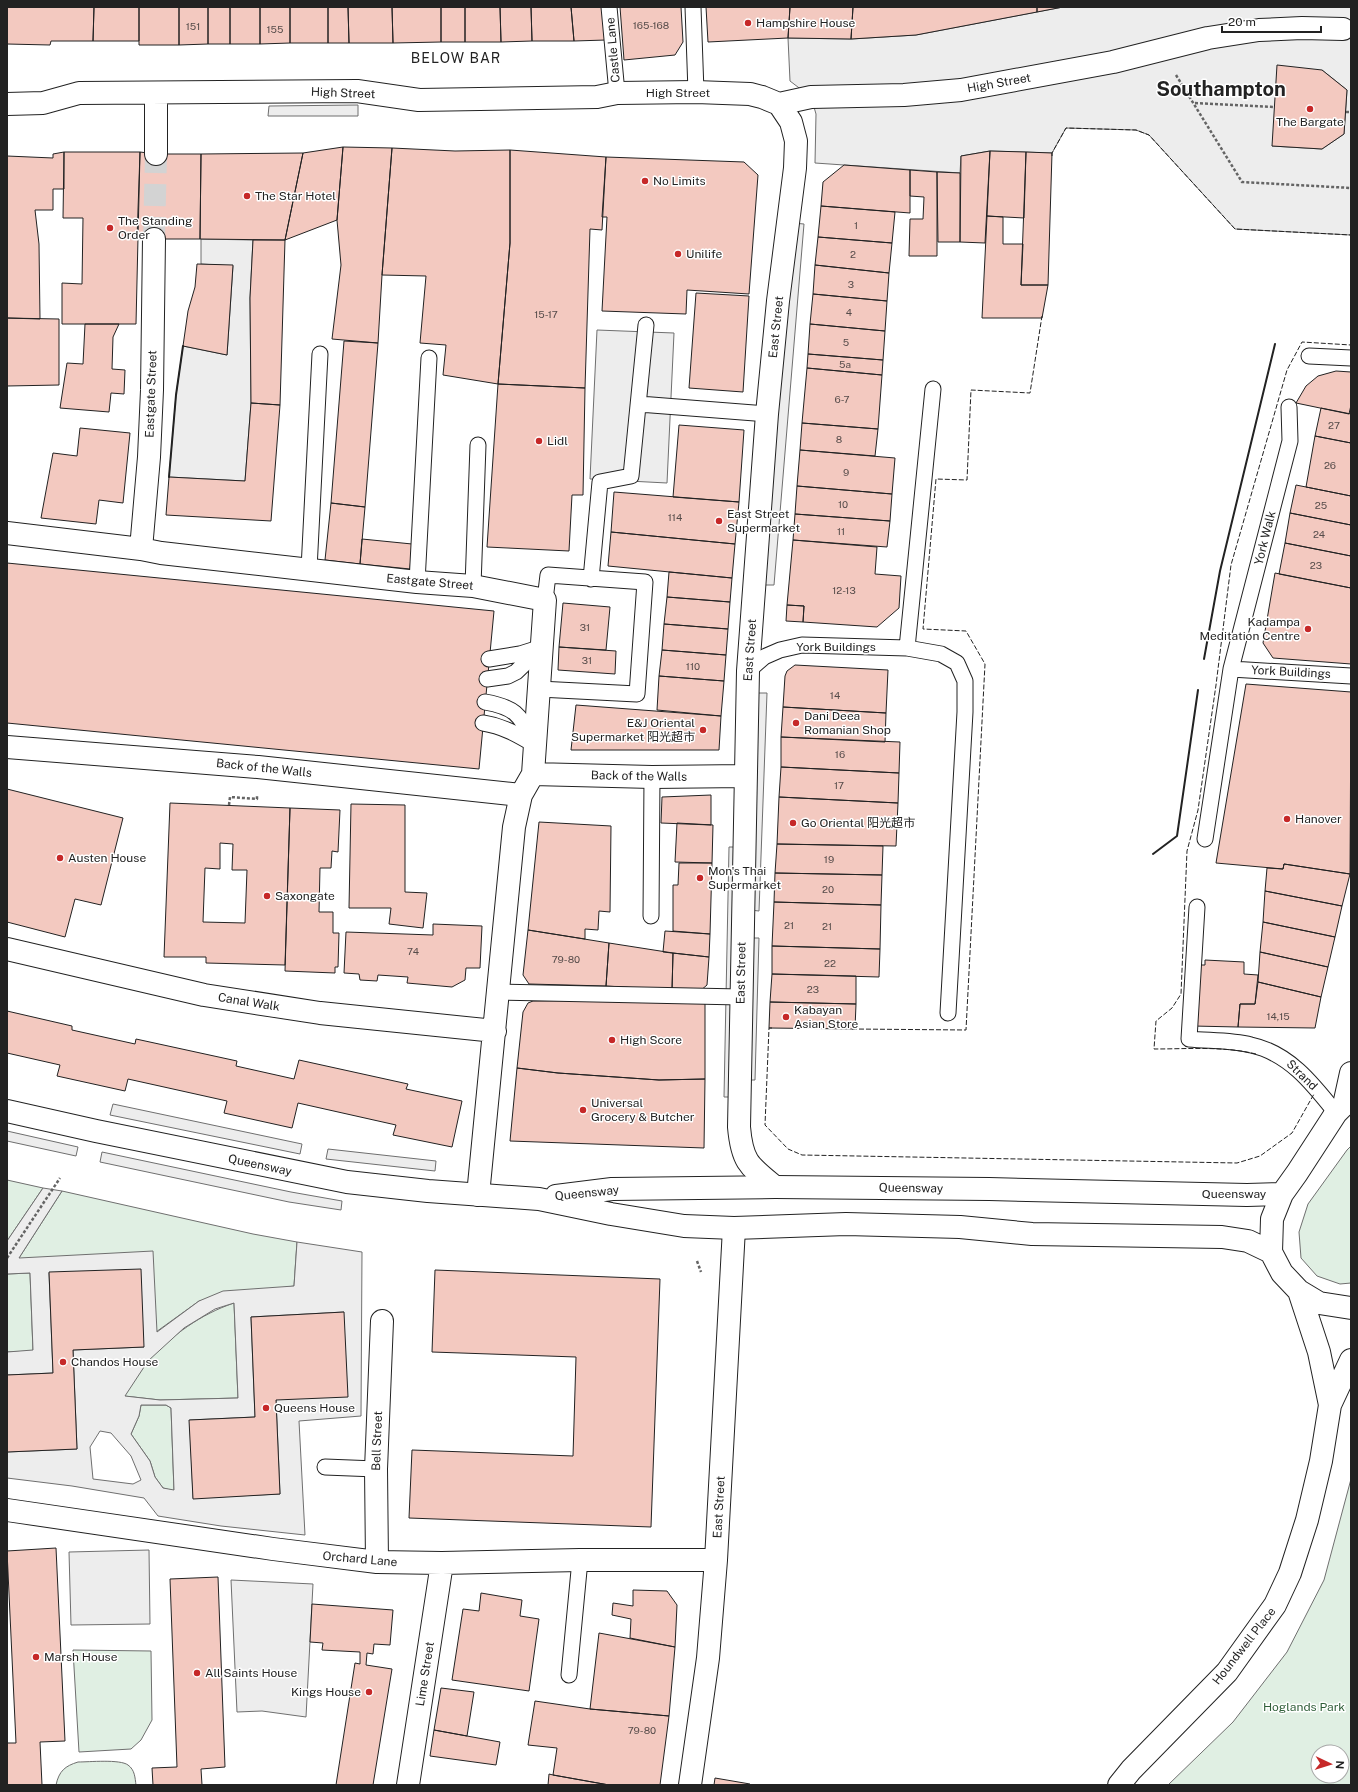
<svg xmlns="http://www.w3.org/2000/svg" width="1358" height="1792" font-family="'Public Sans','Noto Sans SC',sans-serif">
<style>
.green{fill:#e0efe3;stroke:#6f6f6f;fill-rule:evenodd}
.parking{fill:#ededed;stroke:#6f6f6f;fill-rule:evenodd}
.building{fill:#f3c9c0;stroke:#222;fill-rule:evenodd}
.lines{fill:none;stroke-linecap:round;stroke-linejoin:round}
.street-tunnel{stroke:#d3d3d3;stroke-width:22;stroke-dasharray:22 11;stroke-linecap:butt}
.lane-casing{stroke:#222;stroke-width:17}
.street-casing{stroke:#222;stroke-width:24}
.secondary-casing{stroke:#222;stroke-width:24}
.path{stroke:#646464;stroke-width:2.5;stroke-dasharray:3 2;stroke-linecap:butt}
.lane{stroke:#fff;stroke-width:15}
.street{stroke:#fff;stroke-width:22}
.secondary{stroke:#fff;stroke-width:22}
.fence{stroke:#222;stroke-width:1;stroke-dasharray:5 2;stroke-linecap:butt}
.wall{stroke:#222;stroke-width:2}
.poi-dot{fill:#c62828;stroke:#fff;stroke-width:1.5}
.labels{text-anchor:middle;stroke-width:3;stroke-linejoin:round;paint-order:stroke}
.number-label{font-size:10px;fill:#564c4a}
.poi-label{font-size:12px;fill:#222;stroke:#fff;text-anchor:start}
.street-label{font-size:12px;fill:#222;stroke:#fff}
.park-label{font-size:12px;fill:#2f5e38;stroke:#fff}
.quarter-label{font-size:14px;letter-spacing:1px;fill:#222;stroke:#fff}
.town-label{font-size:20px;font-weight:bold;fill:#222;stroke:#fff}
</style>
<rect width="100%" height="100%" fill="#fff"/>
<path class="green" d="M1351,1146V1283L1340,1284L1317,1276L1301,1258L1299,1232L1308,1204L1347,1150Z
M7,1180L43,1188L7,1241Z
M62,1191L253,1234L297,1242L294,1286L199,1301L156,1332L19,1258Z
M30,1273L33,1351L7,1352V1274Z
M234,1303L238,1398L160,1400L124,1396C132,1385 139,1371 148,1361C172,1335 201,1314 234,1303Z
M141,1405H166L171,1408L174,1491L163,1488L155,1477L150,1461L131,1434L139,1416Z
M1351,1479V1785H1168L1233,1722L1287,1652L1324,1580ZM1318,1752H1342V1776H1318Z
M73,1650L151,1651L152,1720L141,1740L131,1749L79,1752Z
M78,1762C89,1762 120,1759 128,1765C135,1770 135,1778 136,1785H56C59,1771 65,1766 78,1762Z"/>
<path class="parking" d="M1063,7H1351V235L1235,229L1149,135L1136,130L1066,128L1052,153L990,151L961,156L960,173L815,163L816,114L811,97L790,81L788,38L851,39L916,35ZM1322,70L1347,90L1344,134L1322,149L1272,146Z
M358,105V116H268L269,106Z
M793,223L804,224L774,585H764Z
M201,239L253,240L250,298L251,403L245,481L169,477L176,395L183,346L227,355L233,266L201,264Z
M597,330L674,333L667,483L590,479Z
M758,693H767L759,911L750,910Z
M729,847H738L734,1097H724Z
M749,938H759L755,1080H746Z
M113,1104L302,1144L300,1154L110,1115Z
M7,1131L78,1147L76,1156L7,1141Z
M328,1149L436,1161L435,1171L326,1159Z
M102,1152L291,1192L342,1201L341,1210L289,1202L100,1162Z
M43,1188L62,1191L19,1258L153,1251L157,1332L199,1301L223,1291L294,1286L297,1242L362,1252L361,1416L299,1421L305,1535L221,1526L158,1516L144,1498L72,1486L7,1478V1452L77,1449L73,1350L144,1347L49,1273L53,1373L7,1375V1352L33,1350L30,1273L7,1274V1241ZM234,1303L238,1398L160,1400L125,1396L148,1361L184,1328L215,1309ZM344,1312L276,1400L280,1494L193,1498L190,1420L255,1417L251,1317ZM141,1405H166L171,1408L174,1490L163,1488L155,1477L150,1461L131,1434L139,1416ZM100,1431L111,1433L131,1456L141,1480L133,1484L93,1479L90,1447Z
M149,1550L150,1624L71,1625L69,1552Z
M231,1580L313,1584L306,1717L262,1711L237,1712Z"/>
<path class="building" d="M7,7H94L93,41H51L50,45L7,44Z
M94,7H139V41H93Z
M139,7H179V45H139Z
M179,7H208V44L179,45Z
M208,7H230V44H208Z
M230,7H260V44H230Z
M260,7H290V43L260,44Z
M290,7H328V43H290Z
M328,7H348L349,43H328Z
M348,7H392L393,43H349Z
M392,7H441V42L393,43Z
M441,7H465V42H441Z
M465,7H500L501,42H465Z
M500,7H531L532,41L501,42Z
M531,7H571L574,41H532Z
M571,7H602L606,40L574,41Z
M620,7H681L683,42L675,55L624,60Z
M706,7H790L788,38L708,42Z
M790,7H853L851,39L788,38Z
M853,7H1037V12L916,35L851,39Z
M1037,7H1063L1037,12Z
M1277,65L1322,70L1347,90L1344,134L1322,149L1272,146Z
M343,147L337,220L285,240L303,153Z
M343,147L392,148L382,275L378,343L332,339L341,265L337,220Z
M392,148L455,151L510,150V243L498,384L443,375L446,345L420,343L426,276L382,275Z
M510,150L606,157L602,230L590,229L585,388L498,384L510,243Z
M990,151L985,243L960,242L961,156Z
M990,151L1026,152L1024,218L987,216Z
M64,152H140L136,324H62V283L82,284L83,218H63Z
M64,152V189H53V210H35L39,244L40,319L7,318V156L53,158V154Z
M140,152L156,154H201L200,239H137Z
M1026,152L1052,153L1048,285H1021Z
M303,153L285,240L200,239L201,154Z
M606,157L744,162L758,175L749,294L687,290L686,314L602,311L607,217H602Z
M844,165L910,170V213L821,206L823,182Z
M910,170L937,172V256H909L910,219H923L924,197L910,196Z
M937,172L960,173V242H938Z
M821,206L895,212L892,243L818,237Z
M987,216L1003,217V244H1023L1021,285H1048L1042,318H982Z
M818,237L892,243L889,273L815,265Z
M253,240H285L280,405L251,403L250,298Z
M197,264L233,265L227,355L183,346L188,311L195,287Z
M815,265L889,273L887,301L813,294Z
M696,293L749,296L743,392L689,388Z
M813,294L887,301L885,331L810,324Z
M7,318L59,319V385L7,386Z
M85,324H119L113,337L112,369L125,370L124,394L111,393L109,412L60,408L67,363L83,364Z
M810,324L885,331L883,360L808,354Z
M344,341L378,343L365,507L331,503Z
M808,354L883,360L882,375L807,368Z
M807,368L882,375L878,429L802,423Z
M1336,371L1351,372V405L1349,414L1296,403L1306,386L1318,376Z
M498,384L585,388L583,495H572L569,551L487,547Z
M251,403L280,405L271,521L166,515L169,477L245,481Z
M1321,408L1351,414V443L1315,436Z
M802,423L878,429L875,456L800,450Z
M679,425L744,430L739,502L673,497Z
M80,428L130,433L123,503L99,500L96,524L41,518L53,453L77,456Z
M1315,436L1351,443V496L1306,487Z
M800,450L895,458L892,494L797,486Z
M1296,485L1351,496V525L1290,513Z
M797,486L892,494L890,521L795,514Z
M614,492L739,502L735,544L611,532Z
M331,503L365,507L360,564L325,560Z
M1290,513L1351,525V556L1285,543Z
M795,514L890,521L887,547L793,540Z
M611,532L735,544L732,578L608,566Z
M362,539L412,544L410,569L360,564Z
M793,540L877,547L875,574L901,576L899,608L877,627L803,622L804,606L787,605Z
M1285,543L1351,556V588L1279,574Z
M7,563L494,611L479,769L7,723Z
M669,572L732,578L730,602L667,597Z
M1275,573L1351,588V664L1273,658L1263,643Z
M667,597L730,602L728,629L664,624Z
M563,603L610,607L606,650L559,647Z
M787,605L804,606L803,622L786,621Z
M664,624L728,629L726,655L662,650Z
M559,647L616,651L615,674L558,670Z
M662,650L726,655L724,681L659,676Z
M795,665L888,670L886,713L783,707L785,676L787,671Z
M659,676L724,681L721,716L657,710Z
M1246,684L1351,692L1350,874L1284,864L1283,869L1216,863Z
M576,705L721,716L719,750H571Z
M783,707L886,713L885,742L781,737Z
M781,737L900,742L899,773L781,767Z
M781,767L899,773L898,803L779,797Z
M7,789L123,818L101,905L75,899L65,937L7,922Z
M711,795V825L661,823L662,797Z
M779,797L898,803L896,846L777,844Z
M170,803L290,808L285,965L206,963V957H164ZM220,843L233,844L232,870H247L245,923L203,922L205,868L220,869Z
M351,804L405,805V892L427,893L423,928L389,924L391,908H349Z
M290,808L340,810L338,852L332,851L331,868H320L319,912H333V933H339L338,967H335V973L285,971Z
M539,822L611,826L610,912L599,911L598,930L585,929V939L528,930Z
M677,823L713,825L712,863L675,862Z
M777,844L883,846L882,875L775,873Z
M679,863H712L710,934L673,931V885H678Z
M1284,864L1350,874L1342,906L1265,891L1267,868L1283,869Z
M775,873L882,875L881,905L774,902Z
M1265,891L1342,906L1335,937L1263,922Z
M774,902L881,905L880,949L772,946Z
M1263,922L1335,937L1328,967L1260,952Z
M433,924L482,926L480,968H466L465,980L452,987L407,983L408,977L378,975L377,981L360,980L359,974L344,973L346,932L433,935Z
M528,930L609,943L606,986L529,984L523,975Z
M665,931L710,934L709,957L663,952Z
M609,943L673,953L672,990L606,986Z
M772,946L880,949L879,977L772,974Z
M1260,952L1328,967L1321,997L1258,982Z
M673,953L709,957L707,985L700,991L672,990Z
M1205,960L1244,962V974L1258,975L1255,1004H1240L1238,1027L1193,1026L1198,965H1205Z
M772,974L856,976V1004L770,1002Z
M1258,982L1321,997L1315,1028L1238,1027L1240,1004H1255Z
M610,1000H705V1079L659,1080L558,1073L517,1068L523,1012L528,1003L533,1001Z
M770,1002L856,1004L855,1029L769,1028Z
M7,1011L72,1026V1030L135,1044L136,1039L237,1061L236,1066L294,1079L299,1060L408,1084L406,1089L462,1101L452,1147L393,1135L396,1125L298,1103L292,1128L224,1113L227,1101L128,1079L125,1091L57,1076L60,1065L7,1053Z
M517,1068L558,1073L659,1080L705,1079L704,1148L510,1141Z
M141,1269L144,1347L73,1350L77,1449L7,1452V1375L53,1373L49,1272Z
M435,1270L660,1279L651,1527L409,1518L412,1450L573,1456L576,1357L432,1352Z
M344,1312L348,1397L276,1400L280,1494L193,1499L189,1420L255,1417L251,1317Z
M56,1548L65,1741L40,1742L42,1785H7V1743H16L7,1551Z
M218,1577L225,1767L201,1769L202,1785H153L152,1768L177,1767L170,1579Z
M633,1590L667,1591L677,1605L675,1647L630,1638L631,1619L612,1615L613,1603L633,1606Z
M481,1593L522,1600L520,1616L539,1619L529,1691L452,1680L463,1609L479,1611Z
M312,1604L393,1610L390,1645L374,1644L373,1654L367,1653L366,1665L392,1669L373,1785H336L355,1663L360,1664V1652L322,1650L323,1643L310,1642Z
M599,1633L675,1647L669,1716L590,1709Z
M441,1688L474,1692L467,1736L434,1730Z
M535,1701L590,1709L669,1716L660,1785H609L553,1775L557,1748L528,1745Z
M434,1730L500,1742L496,1765L430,1756Z
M549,1774L553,1775L609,1785H548Z
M715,1778L750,1784V1785H714Z"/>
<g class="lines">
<path class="street-tunnel" d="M154,239L156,154"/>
<g class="lane-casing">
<path id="lane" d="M609,7L617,93
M693,7L696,92
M1309,356L1351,358
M639,404L767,414
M309,569L320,354
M591,579L600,482L631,476L646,325
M417,582L429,358
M473,586L478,445
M907,648L933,389
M489,659L520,654L539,648
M1231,669L1351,676
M748,671L764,657L780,650L802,645L907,648L941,654L957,663L965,681V712L948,1013
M487,679L508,676L516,672L542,647
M539,689L637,694L645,582L548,575L545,600
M485,702C519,708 520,717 535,744
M483,723C503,726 518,735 535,745
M1205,839L1231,669L1290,441L1289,407
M1197,907L1189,1039C1209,1041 1231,1040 1251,1045C1289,1053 1313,1084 1336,1113
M651,916L652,777
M499,992L741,997
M325,1467L376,1469
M569,1675L580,1560"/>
</g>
<g class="street-casing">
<path id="street" d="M7,104L43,103L79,93L357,91L419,100L597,97L617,93L696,92L750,94L762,97L779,104L811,97L904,95L961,90L1113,62L1208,38L1259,30L1302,28L1343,29
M156,154V94
M7,533L141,549L161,553L417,582L473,586L545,600L533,774L521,795L514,827L478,1195
M141,549L149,457L152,390L154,239
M7,747L258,767L521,795
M533,774L652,777L745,776
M7,949L204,995L320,1013L495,1031
M1344,1105L1351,1073
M775,1187C749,1166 742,1162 739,1127L748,671L767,414L778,301L795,168L796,141L791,122L779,104
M7,1510L273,1549L377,1562L442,1563L580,1560H716
M377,1562L376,1469L382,1321
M408,1785L442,1563
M690,1785L708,1658L716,1560L734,1228"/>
</g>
<g class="secondary-casing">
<path id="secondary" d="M1351,1102L1344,1105L1336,1113L1297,1173L1282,1194L1272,1219L1271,1252L1282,1273L1299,1291L1319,1303L1351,1308
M7,1111L96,1131L347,1182L428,1191L539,1199L611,1214L684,1226L734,1228L846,1224L960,1227L1032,1234L1222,1237L1248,1241L1271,1252
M556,1196L612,1189L775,1187L989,1189L1247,1195L1282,1194
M1299,1291L1319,1352L1330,1405
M1119,1785L1131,1770L1227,1672L1275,1605L1290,1573L1307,1520L1321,1461L1330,1405L1351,1360"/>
</g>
<path class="path" d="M1176,75L1242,182L1351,188
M1195,103L1275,107
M1346,112H1351
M229,805L230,797L257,799V795
M7,1258L60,1178
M697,1261L701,1272"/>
<use href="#lane" class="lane"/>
<use href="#street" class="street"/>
<use href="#secondary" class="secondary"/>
<path class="fence" d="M1052,156V153L1066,128L1136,130L1149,135L1235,229L1351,235
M772,1028H769L765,1125L788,1149L802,1155L1237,1163L1260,1156L1292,1133L1314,1094
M852,1029L966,1030L985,664L966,631L923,629L936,479L967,480L971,390L1030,393L1042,316
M1256,1054C1224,1046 1187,1049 1154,1049L1156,1021L1172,1008L1181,994L1187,851L1198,810L1216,685L1231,565L1287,370L1302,342L1351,345"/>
<path class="wall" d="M169,477L176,395L183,346
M1204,659L1220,571L1275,344
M1153,854L1177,836L1198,690"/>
</g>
<g class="poi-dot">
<circle cx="748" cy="23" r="4"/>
<circle cx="1310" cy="109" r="4"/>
<circle cx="645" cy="181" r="4"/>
<circle cx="247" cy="196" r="4"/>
<circle cx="110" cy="228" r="4"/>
<circle cx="678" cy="254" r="4"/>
<circle cx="539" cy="441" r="4"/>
<circle cx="719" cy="521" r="4"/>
<circle cx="1308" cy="629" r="4"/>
<circle cx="796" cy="723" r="4"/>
<circle cx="703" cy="730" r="4"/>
<circle cx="1287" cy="819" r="4"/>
<circle cx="793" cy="823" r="4"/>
<circle cx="60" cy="858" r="4"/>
<circle cx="700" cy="878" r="4"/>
<circle cx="267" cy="896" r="4"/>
<circle cx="786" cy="1017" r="4"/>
<circle cx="612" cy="1040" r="4"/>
<circle cx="583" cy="1110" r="4"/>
<circle cx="63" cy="1362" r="4"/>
<circle cx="266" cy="1408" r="4"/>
<circle cx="36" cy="1657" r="4"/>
<circle cx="197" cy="1673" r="4"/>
<circle cx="369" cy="1692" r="4"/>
</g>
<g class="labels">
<g class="number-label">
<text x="651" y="29">165-168</text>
<text x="193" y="30">151</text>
<text x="275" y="33">155</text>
<text x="856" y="229">1</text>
<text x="853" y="258">2</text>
<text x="851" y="288">3</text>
<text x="849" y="316">4</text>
<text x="546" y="318">15-17</text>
<text x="846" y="346">5</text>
<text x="845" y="368">5a</text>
<text x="842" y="403">6-7</text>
<text x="1334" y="429">27</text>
<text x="839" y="443">8</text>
<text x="1330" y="469">26</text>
<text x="846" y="476">9</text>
<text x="843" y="508">10</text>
<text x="1321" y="509">25</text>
<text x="675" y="521">114</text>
<text x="841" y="535">11</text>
<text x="1319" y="538">24</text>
<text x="1316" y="569">23</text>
<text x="844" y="594">12-13</text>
<text x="585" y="631">31</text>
<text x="587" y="664">31</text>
<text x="693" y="670">110</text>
<text x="835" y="699">14</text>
<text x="840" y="758">16</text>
<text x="839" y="789">17</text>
<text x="829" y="863">19</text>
<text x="828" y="893">20</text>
<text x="789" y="929">21</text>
<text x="827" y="930">21</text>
<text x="413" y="955">74</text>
<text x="566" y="963">79-80</text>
<text x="830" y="967">22</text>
<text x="813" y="993">23</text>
<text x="1278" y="1020">14,15</text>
<text x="642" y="1734">79-80</text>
</g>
<g class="poi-label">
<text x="756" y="27">Hampshire House</text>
<text x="1310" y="126" text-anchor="middle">The Bargate</text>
<text x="653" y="185">No Limits</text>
<text x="255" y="200">The Star Hotel</text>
<text x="118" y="225">The Standing<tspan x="118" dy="14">Order</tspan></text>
<text x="686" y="258">Unilife</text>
<text x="547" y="445">Lidl</text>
<text x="727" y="518">East Street<tspan x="727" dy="14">Supermarket</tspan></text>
<text x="1300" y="626" text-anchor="end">Kadampa<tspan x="1300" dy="14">Meditation Centre</tspan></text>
<text x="804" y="720">Dani Deea<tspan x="804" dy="14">Romanian Shop</tspan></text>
<text x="695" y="727" text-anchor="end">E&amp;J Oriental<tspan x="695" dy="14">Supermarket 阳光超市</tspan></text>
<text x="1295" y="823">Hanover</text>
<text x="801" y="827">Go Oriental 阳光超市</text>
<text x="68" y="862">Austen House</text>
<text x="708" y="875">Mon's Thai<tspan x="708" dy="14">Supermarket</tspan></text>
<text x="275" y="900">Saxongate</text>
<text x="794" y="1014">Kabayan<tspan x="794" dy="14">Asian Store</tspan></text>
<text x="620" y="1044">High Score</text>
<text x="591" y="1107">Universal<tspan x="591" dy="14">Grocery &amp; Butcher</tspan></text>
<text x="71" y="1366">Chandos House</text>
<text x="274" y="1412">Queens House</text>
<text x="44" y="1661">Marsh House</text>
<text x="205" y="1677">All Saints House</text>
<text x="361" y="1696" text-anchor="end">Kings House</text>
</g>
<g class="street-label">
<text transform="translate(613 50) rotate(-95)" y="4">Castle Lane</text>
<text transform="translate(999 83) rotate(-10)" y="4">High Street</text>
<text transform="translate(343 93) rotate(2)" y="4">High Street</text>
<text x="678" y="97">High Street</text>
<text transform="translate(776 327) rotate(-84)" y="4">East Street</text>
<text transform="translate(151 394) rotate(-88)" y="4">Eastgate Street</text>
<text transform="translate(1265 538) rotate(-76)" y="4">York Walk</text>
<text transform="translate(430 582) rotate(5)" y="4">Eastgate Street</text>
<text x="836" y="651">York Buildings</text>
<text transform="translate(750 650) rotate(-86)" y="4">East Street</text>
<text transform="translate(1291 672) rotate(3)" y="4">York Buildings</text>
<text transform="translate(264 768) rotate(6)" y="4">Back of the Walls</text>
<text transform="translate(639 776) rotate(1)" y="4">Back of the Walls</text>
<text transform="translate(741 973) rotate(-89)" y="4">East Street</text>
<text transform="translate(249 1002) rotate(9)" y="4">Canal Walk</text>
<text transform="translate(1302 1075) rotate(44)" y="4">Strand</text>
<text transform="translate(260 1165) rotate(12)" y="4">Queensway</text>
<text transform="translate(911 1188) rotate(1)" y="4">Queensway</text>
<text transform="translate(587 1193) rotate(-6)" y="4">Queensway</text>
<text x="1234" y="1198">Queensway</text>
<text transform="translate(377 1441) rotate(-88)" y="4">Bell Street</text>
<text transform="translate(719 1507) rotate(-87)" y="4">East Street</text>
<text transform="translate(360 1559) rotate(5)" y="4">Orchard Lane</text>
<text transform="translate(1244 1646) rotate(-52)" y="4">Houndwell Place</text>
<text transform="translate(425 1674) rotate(-81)" y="4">Lime Street</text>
</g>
<g class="park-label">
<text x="1304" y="1711">Hoglands Park</text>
</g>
<g class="quarter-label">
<text x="456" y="63">BELOW BAR</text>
</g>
<g class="town-label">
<text x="1221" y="96">Southampton</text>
</g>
</g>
<rect width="1358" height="1792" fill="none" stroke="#222222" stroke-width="16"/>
<g transform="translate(1330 1764) rotate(94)"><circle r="19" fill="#ffffff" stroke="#a7a7a7"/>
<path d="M0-3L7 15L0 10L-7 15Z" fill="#c62828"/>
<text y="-6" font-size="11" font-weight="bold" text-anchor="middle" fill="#222222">N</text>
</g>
<path d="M1222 26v6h99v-6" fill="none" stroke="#222222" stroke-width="2"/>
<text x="1228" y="26" font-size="12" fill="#222222" stroke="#ffffff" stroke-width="3" paint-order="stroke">20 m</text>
</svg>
